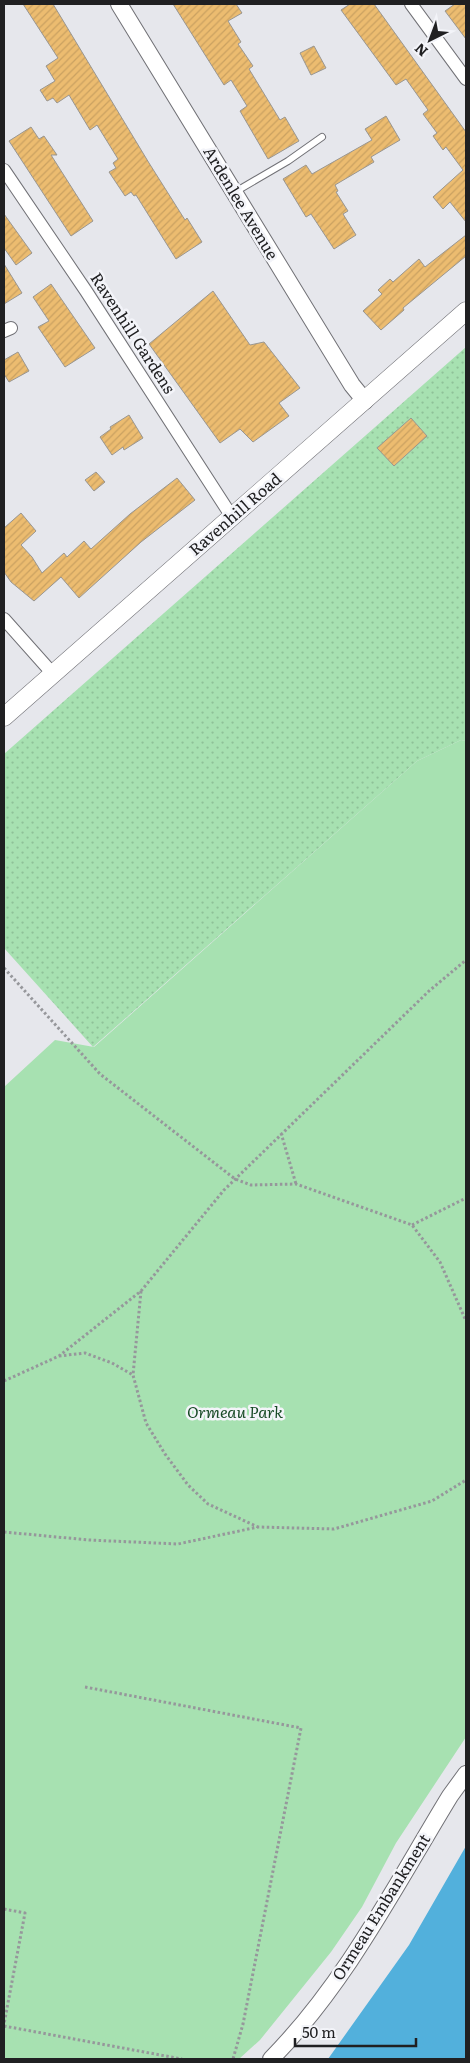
<svg xmlns="http://www.w3.org/2000/svg" width="470" height="2063" font-family="Literata,serif">
<style>
.grass{fill:url(#grass-dots)}
.green{fill:#a7e1b1}
.water{fill:#52b0dc}
.building{fill:url(#building-hatch);stroke:#999691}
.lines{fill:none;stroke-linecap:round;stroke-linejoin:round}
.service-casing{stroke:#717176;stroke-width:8}
.minor-casing{stroke:#717176;stroke-width:14}
.tertiary-casing{stroke:#717176;stroke-width:18}
.secondary-casing{stroke:#717176;stroke-width:19}
.path{stroke:#96979b;stroke-width:3;stroke-dasharray:2.5 2.5;stroke-linecap:butt}
.service{stroke:#fff;stroke-width:6}
.minor{stroke:#fff;stroke-width:12}
.tertiary{stroke:#fff;stroke-width:16}
.secondary{stroke:#fff;stroke-width:18}
.labels{text-anchor:middle;stroke-width:5;stroke-linejoin:round;paint-order:stroke}
.street-label{font-size:16px;fill:#202022;stroke:#f3f4f9}
.park-label{font-size:16px;font-style:italic;fill:#174a25;stroke:#f3f4f9}
</style>
<defs>
<pattern id="grass-dots" width="8" height="8" patternUnits="userSpaceOnUse" patternTransform="scale(1.25)"><rect width="8" height="8" fill="#a7e1b1"/><path d="M2 2h.1M6 6h.1" fill="none" stroke="#8fc198" stroke-width="1.8" stroke-linecap="round"/></pattern>
<pattern id="building-hatch" width="6" height="6" patternUnits="userSpaceOnUse" patternTransform="scale(1.25)"><rect width="6" height="6" fill="#ecbc70"/><path d="M-1 1l2-2M0 6l6-6M5 7l2-2" fill="none" stroke="#caa161"/></pattern>
</defs>
<rect width="100%" height="100%" fill="#e6e7ec"/>
<path class="grass" d="M466,347V741L461,740L417,761L93,1047L4,948V754Z"/>
<path class="green" d="M461,740L466,741V1737L396,1843L362,1907L331,1952L260,2040L239,2059H4V1087L55,1040L94,1047L417,761Z"/>
<path class="water" d="M466,1846V2059H328L409,1945Z"/>
<path class="building" d="M23,4H53L149,163L185,220L187,218L202,242L176,259L136,195L134,196L131,192L125,196L109,172L116,168L113,163L118,159L97,125L90,130L69,95L57,103L53,98L47,101L40,90L55,81L46,66L58,58Z
M173,4H236L242,13L228,21L241,42L238,44L253,66L249,69L280,120L285,117L299,141L268,159L240,111L247,106L231,80L224,85Z
M350,4H374L466,132V222L450,202L443,209L433,197L463,170L446,147L443,150L433,136L437,133L423,114L428,110L406,79L396,85L341,10Z
M455,4H466V39L445,11Z
M314,46L326,68L311,75L300,53Z
M386,116L400,140L371,157L374,162L335,185L338,191L336,192L348,211L343,214L356,235L334,249L311,214L306,217L283,179L306,165L312,174L372,140L365,129Z
M31,127L39,139L44,136L57,155H51L93,221L71,236L9,141Z
M4,214L32,253L16,265L4,248Z
M466,235V256L403,308L404,310L381,330L363,311L382,294L378,290L390,279L393,282L419,259L425,267Z
M4,264L22,293L4,304Z
M51,284L95,348L65,367L38,327L49,321L33,297Z
M213,291L250,345L264,342L300,388L279,403L289,416L253,442L240,429L220,443L149,344Z
M18,352L29,371L9,382L4,374V360Z
M129,415L143,438L124,450L123,447L112,455L100,437L111,429L110,427Z
M411,418L427,436L394,466L377,448Z
M96,472L105,482L94,491L85,480Z
M177,478L195,500L141,542L79,598L61,577L34,601L11,582L4,572V528L21,513L36,531L21,545L32,557L42,573L64,553L67,557L84,541L91,549L130,514Z"/>
<g class="lines">
<g class="service-casing">
<path id="service" d="M235,192L288,161L322,137"/>
</g>
<g class="minor-casing">
<path id="minor" d="M411,4L466,79
M4,170L86,291L232,517
M4,331L11,328
M4,619L53,674"/>
</g>
<g class="tertiary-casing">
<path id="tertiary" d="M119,4L352,385L365,401
M271,2059C346,1983 395,1886 450,1796L466,1774"/>
</g>
<g class="secondary-casing">
<path id="secondary" d="M4,717L466,311"/>
</g>
<path class="path" d="M4,968L100,1074L235,1179L251,1185L296,1184L412,1225L440,1262L466,1321
M281,1133L296,1184
M412,1225L466,1198
M141,1291L133,1375L146,1423L165,1454L188,1485L208,1504L258,1527
M59,1356L85,1353L112,1363L133,1375
M4,1381L59,1356L141,1291L224,1190L429,991L466,960
M4,1532L89,1540L178,1544L258,1527L334,1529L432,1501L466,1480
M85,1687L301,1728L243,2024L233,2059
M4,1909L25,1913L4,2024
M4,2026L182,2059"/>
<use href="#service" class="service"/>
<use href="#minor" class="minor"/>
<use href="#tertiary" class="tertiary"/>
<use href="#secondary" class="secondary"/>
</g>
<g class="labels">
<g class="street-label">
<text transform="translate(241 203) rotate(59)" y="6">Ardenlee Avenue</text>
<text transform="translate(133 333) rotate(57)" y="6">Ravenhill Gardens</text>
<text transform="translate(235 514) rotate(-41)" y="6">Ravenhill Road</text>
<text transform="translate(381 1907) rotate(-58)" y="6">Ormeau Embankment</text>
</g>
<g class="park-label">
<text x="235" y="1418">Ormeau Park</text>
</g>
</g>
<rect width="470" height="2063" fill="none" stroke="#202022" stroke-width="10"/>
<g transform="translate(430 40) rotate(222)" stroke="#f3f4f9" stroke-width="4" paint-order="stroke">
<path d="M0-4L9 19L0 12L-9 19Z" fill="#202022"/>
<text y="-8" font-size="14" font-weight="bold" text-anchor="middle" fill="#202022">N</text>
</g>
<path d="M295 2038v8h121v-8" fill="none" stroke="#202022" stroke-width="2.5"/>
<text x="302" y="2038" font-size="15" fill="#202022" stroke="#f3f4f9" stroke-width="4" paint-order="stroke">50 m</text>
</svg>
